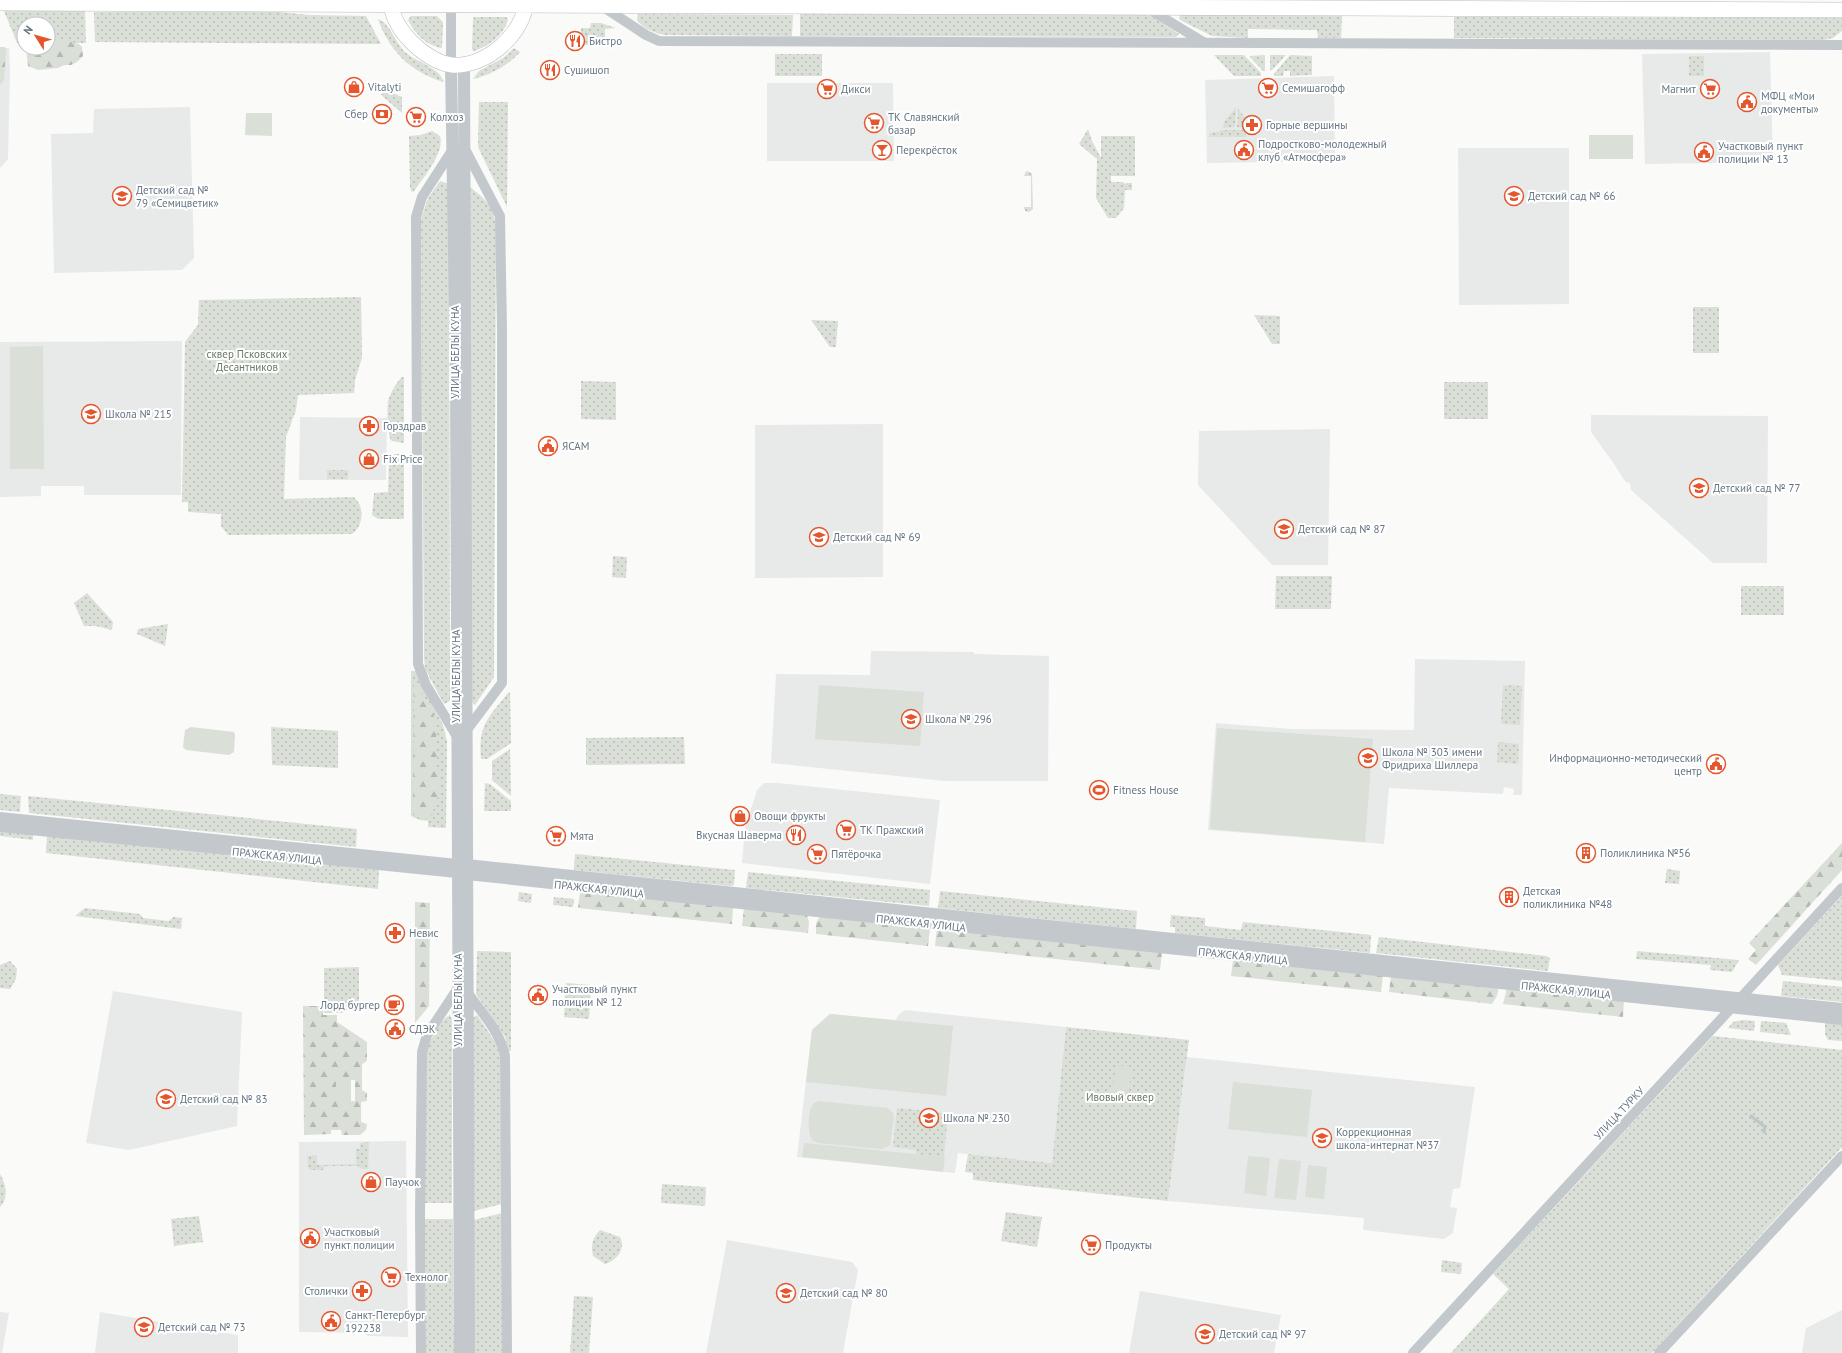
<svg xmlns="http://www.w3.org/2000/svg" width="1842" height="1353" font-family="'PT Sans',sans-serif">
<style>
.built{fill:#e8e9e9}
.grass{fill:url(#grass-dots)}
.forest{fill:url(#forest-firs);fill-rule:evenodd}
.garden{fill:#dadfd7}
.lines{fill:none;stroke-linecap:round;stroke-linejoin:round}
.stream{stroke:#bbc7cb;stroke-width:3}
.primary-casing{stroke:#b5babe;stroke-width:16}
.minor{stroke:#c3c8cc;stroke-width:10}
.tertiary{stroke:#c3c8cc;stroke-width:12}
.primary{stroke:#fff;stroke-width:15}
.labels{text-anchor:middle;stroke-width:4;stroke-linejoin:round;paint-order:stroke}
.poi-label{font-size:11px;fill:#657683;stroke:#fff;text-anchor:start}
.street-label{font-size:11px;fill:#657683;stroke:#fff}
.park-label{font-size:11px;fill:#687a64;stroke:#fff}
</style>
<defs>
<pattern id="grass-dots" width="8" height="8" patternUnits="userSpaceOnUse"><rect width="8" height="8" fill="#dadfd7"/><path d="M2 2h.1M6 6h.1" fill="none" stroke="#b4b9b4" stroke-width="1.8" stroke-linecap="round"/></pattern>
<pattern id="forest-firs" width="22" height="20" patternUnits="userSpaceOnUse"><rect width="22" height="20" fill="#dadfd7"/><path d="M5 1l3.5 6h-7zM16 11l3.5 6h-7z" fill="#b4b9b4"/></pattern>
</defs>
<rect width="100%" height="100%" fill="#fafaf8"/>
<path class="built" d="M0,48H9L10,70L8,159L0,168Z
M1770,52L1773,162L1645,164L1642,54Z
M1334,76L1335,161L1207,163L1205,80Z
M767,83H893L894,161H767Z
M190,107L194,258L182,270L54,273L51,134L93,133L94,109Z
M1458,148H1569V304L1459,305Z
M182,341L181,495H84V486H41V496L0,497V342Z
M1591,415L1768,416L1767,563H1713L1631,490L1630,483L1626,482L1623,478L1614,464L1591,432Z
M300,417L387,418L386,480H299Z
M883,424V577L755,578V425Z
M1330,429L1328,565H1272L1198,485L1199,431Z
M871,651L974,652V654L1049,656L1048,781H945L771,763L776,674L870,675Z
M1415,659L1525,661L1522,795H1513L1514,789L1504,787L1503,794L1389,788L1384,844L1208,830L1216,723L1291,729L1414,730Z
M764,783H778L940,800L930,884L742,863L745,828L757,790Z
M113,991L242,1012L237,1126L129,1150L86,1143Z
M905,1010L1066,1027L1052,1163L958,1153L955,1173L797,1157L812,1030L830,1014L896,1020L899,1014Z
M1187,1057L1475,1087L1460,1188L1453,1189L1450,1207L1457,1208L1453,1233L1444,1239L1363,1230L1364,1218L1168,1201Z
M406,1141L408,1337L368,1336L364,1333L299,1332V1142Z
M727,1240L852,1262L858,1270L843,1353H706Z
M1140,1291L1281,1315L1274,1353H1129Z
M1842,1310V1353H1802L1806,1328Z
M0,1312L9,1313L2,1353H0Z
M100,1312L238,1335V1353H95Z"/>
<path class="grass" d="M4,11H85L86,43H48V24H24V43H17Z
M94,12H279L309,15L366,16L381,44L95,42Z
M638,14L793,15L792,36L665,35C654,33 644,29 637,20Z
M800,14L1146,15L1151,16L1179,34L1176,37L800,36Z
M1181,15L1342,16L1341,38H1318L1317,30L1248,29V38L1212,36L1180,20L1179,17Z
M411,16H437L443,22L442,48C426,46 415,33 408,20Z
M474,17H506L508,19C505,34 488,47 474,51L472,49L473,19Z
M1454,17L1840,18H1842V31L1833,38L1823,40L1454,38Z
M378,19C390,23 395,42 405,52C417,63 438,66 444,82C412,73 389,51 378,19Z
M591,23H601L616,28L605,29V45H580L581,28H590Z
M514,48L520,52C508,66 490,75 473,79L479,71L503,58Z
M775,54H822V76H775Z
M1214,55H1244L1261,73V76H1234Z
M1265,55V71H1263L1249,56Z
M1270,55H1286L1272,70H1270Z
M1290,55L1312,56V75L1290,76V71H1284L1283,76H1274V74Z
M1689,56H1704V76H1689Z
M386,90L402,97V113L381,95Z
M479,102H508L507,207L478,147Z
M1236,107L1235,127L1223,128L1224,122Z
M1238,109L1245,118V128L1237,127Z
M1088,129L1092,141L1101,158V136H1135V176H1111V182H1123L1125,184L1126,183H1132V190H1125L1124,208L1116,218H1108L1096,198L1097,159L1079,144Z
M1220,130H1245L1246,137H1209V133L1219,132Z
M432,131L440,136C445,153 423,178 414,191L412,192L410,188L409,136L421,135Z
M1026,171L1030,172L1032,174L1033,209L1029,212L1025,211L1024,207H1031V176H1024Z
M440,181L449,184L450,701L444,704L425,669L424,656L421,219L428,198Z
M469,186C486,200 494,206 496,227L494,677L475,705L472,702Z
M361,297L362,358L355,380L354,393L298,395L296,410L286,437L284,499L353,497C365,504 364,526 352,534L228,535L221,526V514L188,512V502H182L185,342L198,325L199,300Z
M1693,307H1719V353H1693Z
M1254,315L1280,316V344H1272Z
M811,320L838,321L836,347H830Z
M402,377H404V443L392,441C387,438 387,408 388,402C390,393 396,383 402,377Z
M581,381L616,382V420L581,419Z
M1444,382H1488V419H1444Z
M394,454H404V519H378L372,515L374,493L388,492L389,458Z
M327,470H348V479H327Z
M613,556L627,557L626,578L612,577Z
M1276,576H1332L1331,609H1275Z
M1741,586H1784V615H1741Z
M87,593L113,622L112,630L96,626H84L74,603Z
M168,624L165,646L137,634L138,629Z
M411,671H416L443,725L447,741L446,828L428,827V821L420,820L411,816Z
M1503,685L1522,686L1520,725L1501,724Z
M510,692L511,743L487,759H481C478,725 488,718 508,693Z
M271,727L338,731V768L272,765Z
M684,737L685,764L586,765V738Z
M1498,742L1519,744L1518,764L1497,762Z
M510,749L511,796L492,780V761Z
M485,783L490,784L511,801V811H484Z
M0,794L21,796L20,812L0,810Z
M28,796L357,829L356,847L29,813Z
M0,831L33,834V840L0,836Z
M47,835L379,870L378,889L46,853Z
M575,854L735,870L734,885L731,886L574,870Z
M1667,869L1680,871L1679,884L1665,883Z
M748,872L930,890L929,906L746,888Z
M940,891L1137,911L1136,929L938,908Z
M519,892L532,894L531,903L518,901Z
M1842,896V981L1782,975L1778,965Z
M554,897L574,899L573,907L553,905Z
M85,908L140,914L143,918L169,921L173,917L182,918L181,929L75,916Z
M1171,915L1205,918V926L1241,930L1243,922L1371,935L1370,953L1175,933V927H1170Z
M1379,937L1546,956L1550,958L1548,971L1376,953Z
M477,951L511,952V1051H509L505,1037L476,994Z
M1637,951L1739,960L1732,972L1710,970L1711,965L1636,959Z
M10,961L17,969L16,979L10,989L0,988V965Z
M359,967V1010H344L343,1013H324V968Z
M1783,981L1842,987V1002L1781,996Z
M566,983L591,985L589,1019L564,1017Z
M450,1015L452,1020V1203H425V1060C427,1047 437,1021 450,1015Z
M477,1015L496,1043L500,1054L502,1204L474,1211L473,1018Z
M1742,1020L1755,1021L1754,1031L1728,1028L1733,1022Z
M1761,1021L1786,1023L1791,1035L1760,1032Z
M1825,1021L1842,1023V1041L1828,1040L1825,1034Z
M1066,1027L1189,1040L1168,1201L973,1180V1173L965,1172L968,1154L1052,1163Z
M1713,1036L1842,1050V1147L1652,1353H1451L1509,1289L1493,1274Z
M897,1108L948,1113L944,1157L916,1154V1150L893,1147Z
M369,1142L368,1169H362L358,1166H325L323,1170H310L308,1168L307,1149L308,1156L317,1155V1165L356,1164V1149H360V1143Z
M0,1174C6,1184 9,1198 0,1207Z
M662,1184L706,1187L705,1206L661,1203Z
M1006,1212L1042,1217L1037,1247L1001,1241Z
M502,1213V1353H474V1220Z
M199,1216L203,1242L174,1246L171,1219Z
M425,1219H453L454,1353H426Z
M600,1230L620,1237C626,1249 617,1260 605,1264L593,1256C591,1245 592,1239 600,1230Z
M1442,1260L1462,1263L1461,1274L1441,1272Z
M574,1296L593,1297L589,1353H570Z"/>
<path class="forest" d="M48,39H59L79,44L82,47L83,56L77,62L71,65H64L58,68L38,70L28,66L26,48H48Z
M0,47H5L6,50L4,80L0,85Z
M417,684L433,713L436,726L437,767L440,780L439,794L432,815L429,819L416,817L413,814L414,685Z
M1842,843V870L1756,965L1748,959L1756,950L1749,943Z
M580,892L733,907L732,924L578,908Z
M415,902L430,903L429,1006L415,1023Z
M744,908L807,915L809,922L808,933L742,926Z
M820,916L930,928L928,946L816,934V923Z
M937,928L1162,952L1160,970L935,946Z
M1233,960L1383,975L1381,992L1231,976Z
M1391,976L1499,987L1497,996L1492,1004L1389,992Z
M1507,988L1624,1000L1623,1017L1503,1004Z
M303,1006H323V1015H337V1022L367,1042V1061L362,1064V1090L367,1093V1101L361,1102V1122L367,1124L366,1130L360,1135H342L341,1130H331V1134L304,1135ZM336,1080H355V1101H336Z"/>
<path class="garden" d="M246,113H272V136L245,135Z
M1589,135H1633V159H1589Z
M43,346L44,469H10V347Z
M819,685L924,692L920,746L815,739Z
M191,727L234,732L235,735L234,752L229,755L186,750L183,747L185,730Z
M1217,728L1373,739L1365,842L1210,829Z
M830,1014L953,1026L946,1096L806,1082L812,1030Z
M1116,1065L1132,1067L1128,1102L1111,1100Z
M336,1080H351V1101H336Z
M1233,1082L1312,1090L1307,1137L1228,1129Z
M819,1101L888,1108L893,1113L894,1117L890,1145L882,1149L818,1143L813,1141C807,1135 808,1113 812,1106C813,1103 816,1102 819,1101Z
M804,1143L945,1157L943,1172L802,1157Z
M1248,1156L1270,1158L1266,1196L1244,1193Z
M1279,1159L1301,1161L1296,1200L1274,1198Z
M1308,1165L1327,1167L1324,1199L1305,1197Z"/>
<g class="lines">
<path class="stream" d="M1751,1116L1765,1127L1764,1132"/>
<g class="primary-casing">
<path id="primary" d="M391,0C390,28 426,62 452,65C485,68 525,34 526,0
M0,3L1842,10"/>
</g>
<path class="minor" d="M451,0V65
M602,6L646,35L659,41L1842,45
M1147,8L1205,43
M464,147L500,216L502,330V683L466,731
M453,149L422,197L416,217L418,664L426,685L456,735
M0,817L457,864
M0,827L457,873
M468,993C481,1012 501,1033 505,1056L507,1353
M421,1353L420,1215L422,1052L427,1035L458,988
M1413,1353L1842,888
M1659,1353L1842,1156"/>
<path class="tertiary" d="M451,65L456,378L460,1353
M464,65L469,1353
M457,864L1842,1009
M457,873L1842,1019"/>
<use href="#primary" class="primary"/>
</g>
<defs>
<g id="restaurant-ring" transform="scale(1)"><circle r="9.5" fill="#fff" stroke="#e4572e" stroke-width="1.5"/><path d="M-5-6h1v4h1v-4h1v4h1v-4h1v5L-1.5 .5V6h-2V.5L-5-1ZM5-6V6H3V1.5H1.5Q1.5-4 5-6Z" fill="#e4572e"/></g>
<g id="shop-ring" transform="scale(1)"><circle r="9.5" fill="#fff" stroke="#e4572e" stroke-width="1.5"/><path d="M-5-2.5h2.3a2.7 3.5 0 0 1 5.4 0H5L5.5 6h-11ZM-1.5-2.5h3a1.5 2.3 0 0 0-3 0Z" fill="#e4572e"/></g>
<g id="supermarket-ring" transform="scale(1)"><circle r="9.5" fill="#fff" stroke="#e4572e" stroke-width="1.5"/><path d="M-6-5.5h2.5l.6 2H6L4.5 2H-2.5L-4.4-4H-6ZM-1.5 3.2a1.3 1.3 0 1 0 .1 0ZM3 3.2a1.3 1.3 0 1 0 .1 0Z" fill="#e4572e"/></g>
<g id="civic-ring" transform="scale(1)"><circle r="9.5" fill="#fff" stroke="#e4572e" stroke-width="1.5"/><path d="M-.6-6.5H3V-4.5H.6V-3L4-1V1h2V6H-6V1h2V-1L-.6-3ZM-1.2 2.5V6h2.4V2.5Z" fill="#e4572e"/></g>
<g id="bank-ring" transform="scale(1)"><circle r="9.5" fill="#fff" stroke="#e4572e" stroke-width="1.5"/><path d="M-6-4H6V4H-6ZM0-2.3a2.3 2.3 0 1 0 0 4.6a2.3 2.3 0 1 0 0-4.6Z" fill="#e4572e"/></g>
<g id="pharmacy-ring" transform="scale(1)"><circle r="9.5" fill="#fff" stroke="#e4572e" stroke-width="1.5"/><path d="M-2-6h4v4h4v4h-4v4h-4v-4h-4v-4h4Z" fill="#e4572e"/></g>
<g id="bar-ring" transform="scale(1)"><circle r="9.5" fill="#fff" stroke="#e4572e" stroke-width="1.5"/><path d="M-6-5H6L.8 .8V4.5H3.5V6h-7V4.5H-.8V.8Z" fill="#e4572e"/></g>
<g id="school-ring" transform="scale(1)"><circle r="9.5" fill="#fff" stroke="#e4572e" stroke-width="1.5"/><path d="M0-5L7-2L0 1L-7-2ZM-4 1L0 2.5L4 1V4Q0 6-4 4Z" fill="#e4572e"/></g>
<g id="stadium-ring" transform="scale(1)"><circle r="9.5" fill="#fff" stroke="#e4572e" stroke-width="1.5"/><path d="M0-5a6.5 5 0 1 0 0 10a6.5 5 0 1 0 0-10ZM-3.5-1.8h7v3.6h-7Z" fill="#e4572e"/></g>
<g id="building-ring" transform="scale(1)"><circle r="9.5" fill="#fff" stroke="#e4572e" stroke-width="1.5"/><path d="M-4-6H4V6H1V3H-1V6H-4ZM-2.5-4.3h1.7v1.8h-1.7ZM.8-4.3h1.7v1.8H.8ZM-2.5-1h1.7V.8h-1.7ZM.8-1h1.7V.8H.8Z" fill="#e4572e"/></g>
<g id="cafe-ring" transform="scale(1)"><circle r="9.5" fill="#fff" stroke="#e4572e" stroke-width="1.5"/><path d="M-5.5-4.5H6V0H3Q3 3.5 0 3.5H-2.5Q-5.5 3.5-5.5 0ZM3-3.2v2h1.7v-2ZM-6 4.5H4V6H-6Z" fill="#e4572e"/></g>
</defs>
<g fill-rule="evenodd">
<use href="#restaurant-ring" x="575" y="41"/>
<use href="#restaurant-ring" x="550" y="70"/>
<use href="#shop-ring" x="354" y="87"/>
<use href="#supermarket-ring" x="1268" y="88"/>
<use href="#supermarket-ring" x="827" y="89"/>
<use href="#supermarket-ring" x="1710" y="89"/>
<use href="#civic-ring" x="1747" y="102"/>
<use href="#bank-ring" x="382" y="114"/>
<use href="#supermarket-ring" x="416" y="117"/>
<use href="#supermarket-ring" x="874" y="123"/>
<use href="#pharmacy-ring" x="1252" y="125"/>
<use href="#bar-ring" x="882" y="150"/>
<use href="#civic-ring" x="1244" y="150"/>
<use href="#civic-ring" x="1704" y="152"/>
<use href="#school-ring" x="122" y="196"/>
<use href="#school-ring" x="1514" y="196"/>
<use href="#school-ring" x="91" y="414"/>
<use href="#pharmacy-ring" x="369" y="426"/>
<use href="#civic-ring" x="548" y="446"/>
<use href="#shop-ring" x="369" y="459"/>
<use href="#school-ring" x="1699" y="488"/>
<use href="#school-ring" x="1284" y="529"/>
<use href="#school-ring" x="819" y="537"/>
<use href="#school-ring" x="911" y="719"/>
<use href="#school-ring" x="1368" y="758"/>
<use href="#civic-ring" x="1716" y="764"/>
<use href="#stadium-ring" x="1099" y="790"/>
<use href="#shop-ring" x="740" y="816"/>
<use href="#supermarket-ring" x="846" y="830"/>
<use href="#restaurant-ring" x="796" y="835"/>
<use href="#supermarket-ring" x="556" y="836"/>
<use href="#building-ring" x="1586" y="853"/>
<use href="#supermarket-ring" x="817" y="854"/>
<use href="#building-ring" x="1509" y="897"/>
<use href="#pharmacy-ring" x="395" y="933"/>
<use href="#civic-ring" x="538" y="995"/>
<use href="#cafe-ring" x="394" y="1005"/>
<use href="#civic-ring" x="395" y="1029"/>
<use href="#school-ring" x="166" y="1099"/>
<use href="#school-ring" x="929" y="1118"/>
<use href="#school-ring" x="1322" y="1138"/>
<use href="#shop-ring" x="371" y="1182"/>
<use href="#civic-ring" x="310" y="1238"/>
<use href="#supermarket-ring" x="1091" y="1245"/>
<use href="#supermarket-ring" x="391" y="1277"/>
<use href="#pharmacy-ring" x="362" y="1291"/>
<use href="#school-ring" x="786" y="1293"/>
<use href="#civic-ring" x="331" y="1321"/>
<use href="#school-ring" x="144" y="1327"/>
<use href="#school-ring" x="1205" y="1334"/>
</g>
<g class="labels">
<g class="poi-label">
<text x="589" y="45">Бистро</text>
<text x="564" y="74">Сушишоп</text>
<text x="368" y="91">Vitalyti</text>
<text x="1282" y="92">Семишагофф</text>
<text x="841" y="93">Дикси</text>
<text x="1696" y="93" text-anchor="end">Магнит</text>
<text x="1761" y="100">МФЦ «Мои<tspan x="1761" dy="13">документы»</tspan></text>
<text x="368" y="118" text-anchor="end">Сбер</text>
<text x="430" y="121">Колхоз</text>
<text x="888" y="121">ТК Славянский<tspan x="888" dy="13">базар</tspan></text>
<text x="1266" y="129">Горные вершины</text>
<text x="1258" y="148">Подростково-молодежный<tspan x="1258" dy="13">клуб «Атмосфера»</tspan></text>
<text x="1718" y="150">Участковый пункт<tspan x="1718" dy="13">полиции № 13</tspan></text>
<text x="896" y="154">Перекрёсток</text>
<text x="136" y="194">Детский сад №<tspan x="136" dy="13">79 «Семицветик»</tspan></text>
<text x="1528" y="200">Детский сад № 66</text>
<text x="105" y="418">Школа № 215</text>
<text x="383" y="430">Горздрав</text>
<text x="562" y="450">ЯСАМ</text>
<text x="383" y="463">Fix Price</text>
<text x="1713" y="492">Детский сад № 77</text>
<text x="1298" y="533">Детский сад № 87</text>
<text x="833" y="541">Детский сад № 69</text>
<text x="925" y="723">Школа № 296</text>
<text x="1382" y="756">Школа № 303 имени<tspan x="1382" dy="13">Фридриха Шиллера</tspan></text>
<text x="1702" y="762" text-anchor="end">Информационно-методический<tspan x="1702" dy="13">центр</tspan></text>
<text x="1113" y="794">Fitness House</text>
<text x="754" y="820">Овощи фрукты</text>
<text x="860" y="834">ТК Пражский</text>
<text x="782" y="839" text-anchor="end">Вкусная Шаверма</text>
<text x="570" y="840">Мята</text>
<text x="1600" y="857">Поликлиника №56</text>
<text x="831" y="858">Пятёрочка</text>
<text x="1523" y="895">Детская<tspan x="1523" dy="13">поликлиника №48</tspan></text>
<text x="409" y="937">Невис</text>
<text x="552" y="993">Участковый пункт<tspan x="552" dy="13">полиции № 12</tspan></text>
<text x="380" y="1009" text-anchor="end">Лорд бургер</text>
<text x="409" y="1033">СДЭК</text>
<text x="180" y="1103">Детский сад № 83</text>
<text x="943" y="1122">Школа № 230</text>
<text x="1336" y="1136">Коррекционная<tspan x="1336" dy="13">школа-интернат №37</tspan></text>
<text x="385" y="1186">Паучок</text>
<text x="324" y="1236">Участковый<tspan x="324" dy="13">пункт полиции</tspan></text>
<text x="1105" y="1249">Продукты</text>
<text x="405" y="1281">Технолог</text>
<text x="348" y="1295" text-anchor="end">Столички</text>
<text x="800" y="1297">Детский сад № 80</text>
<text x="345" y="1319">Санкт-Петербург<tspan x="345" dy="13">192238</tspan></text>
<text x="158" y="1331">Детский сад № 73</text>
<text x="1219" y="1338">Детский сад № 97</text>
</g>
<g class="street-label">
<text transform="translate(455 352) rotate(-90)" y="4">УЛИЦА БЕЛЫ КУНА</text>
<text transform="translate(456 676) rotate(-90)" y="4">УЛИЦА БЕЛЫ КУНА</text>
<text transform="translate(277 856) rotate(6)" y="4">ПРАЖСКАЯ УЛИЦА</text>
<text transform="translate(599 889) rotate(6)" y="4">ПРАЖСКАЯ УЛИЦА</text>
<text transform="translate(921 923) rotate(6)" y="4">ПРАЖСКАЯ УЛИЦА</text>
<text transform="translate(1243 956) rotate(6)" y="4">ПРАЖСКАЯ УЛИЦА</text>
<text transform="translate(1566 990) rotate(6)" y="4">ПРАЖСКАЯ УЛИЦА</text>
<text transform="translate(458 1000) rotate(-90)" y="4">УЛИЦА БЕЛЫ КУНА</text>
<text transform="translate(1619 1113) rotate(-47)" y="4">УЛИЦА ТУРКУ</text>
</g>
<g class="park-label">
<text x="247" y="358">сквер Псковских<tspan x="247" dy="13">Десантников</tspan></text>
<text x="1120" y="1101">Ивовый сквер</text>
</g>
</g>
<g transform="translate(36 36) rotate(307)"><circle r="19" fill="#ffffff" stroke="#c1c8cd"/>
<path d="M0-3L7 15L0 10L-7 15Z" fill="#e4572e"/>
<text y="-6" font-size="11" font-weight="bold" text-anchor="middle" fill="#657683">N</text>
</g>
</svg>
